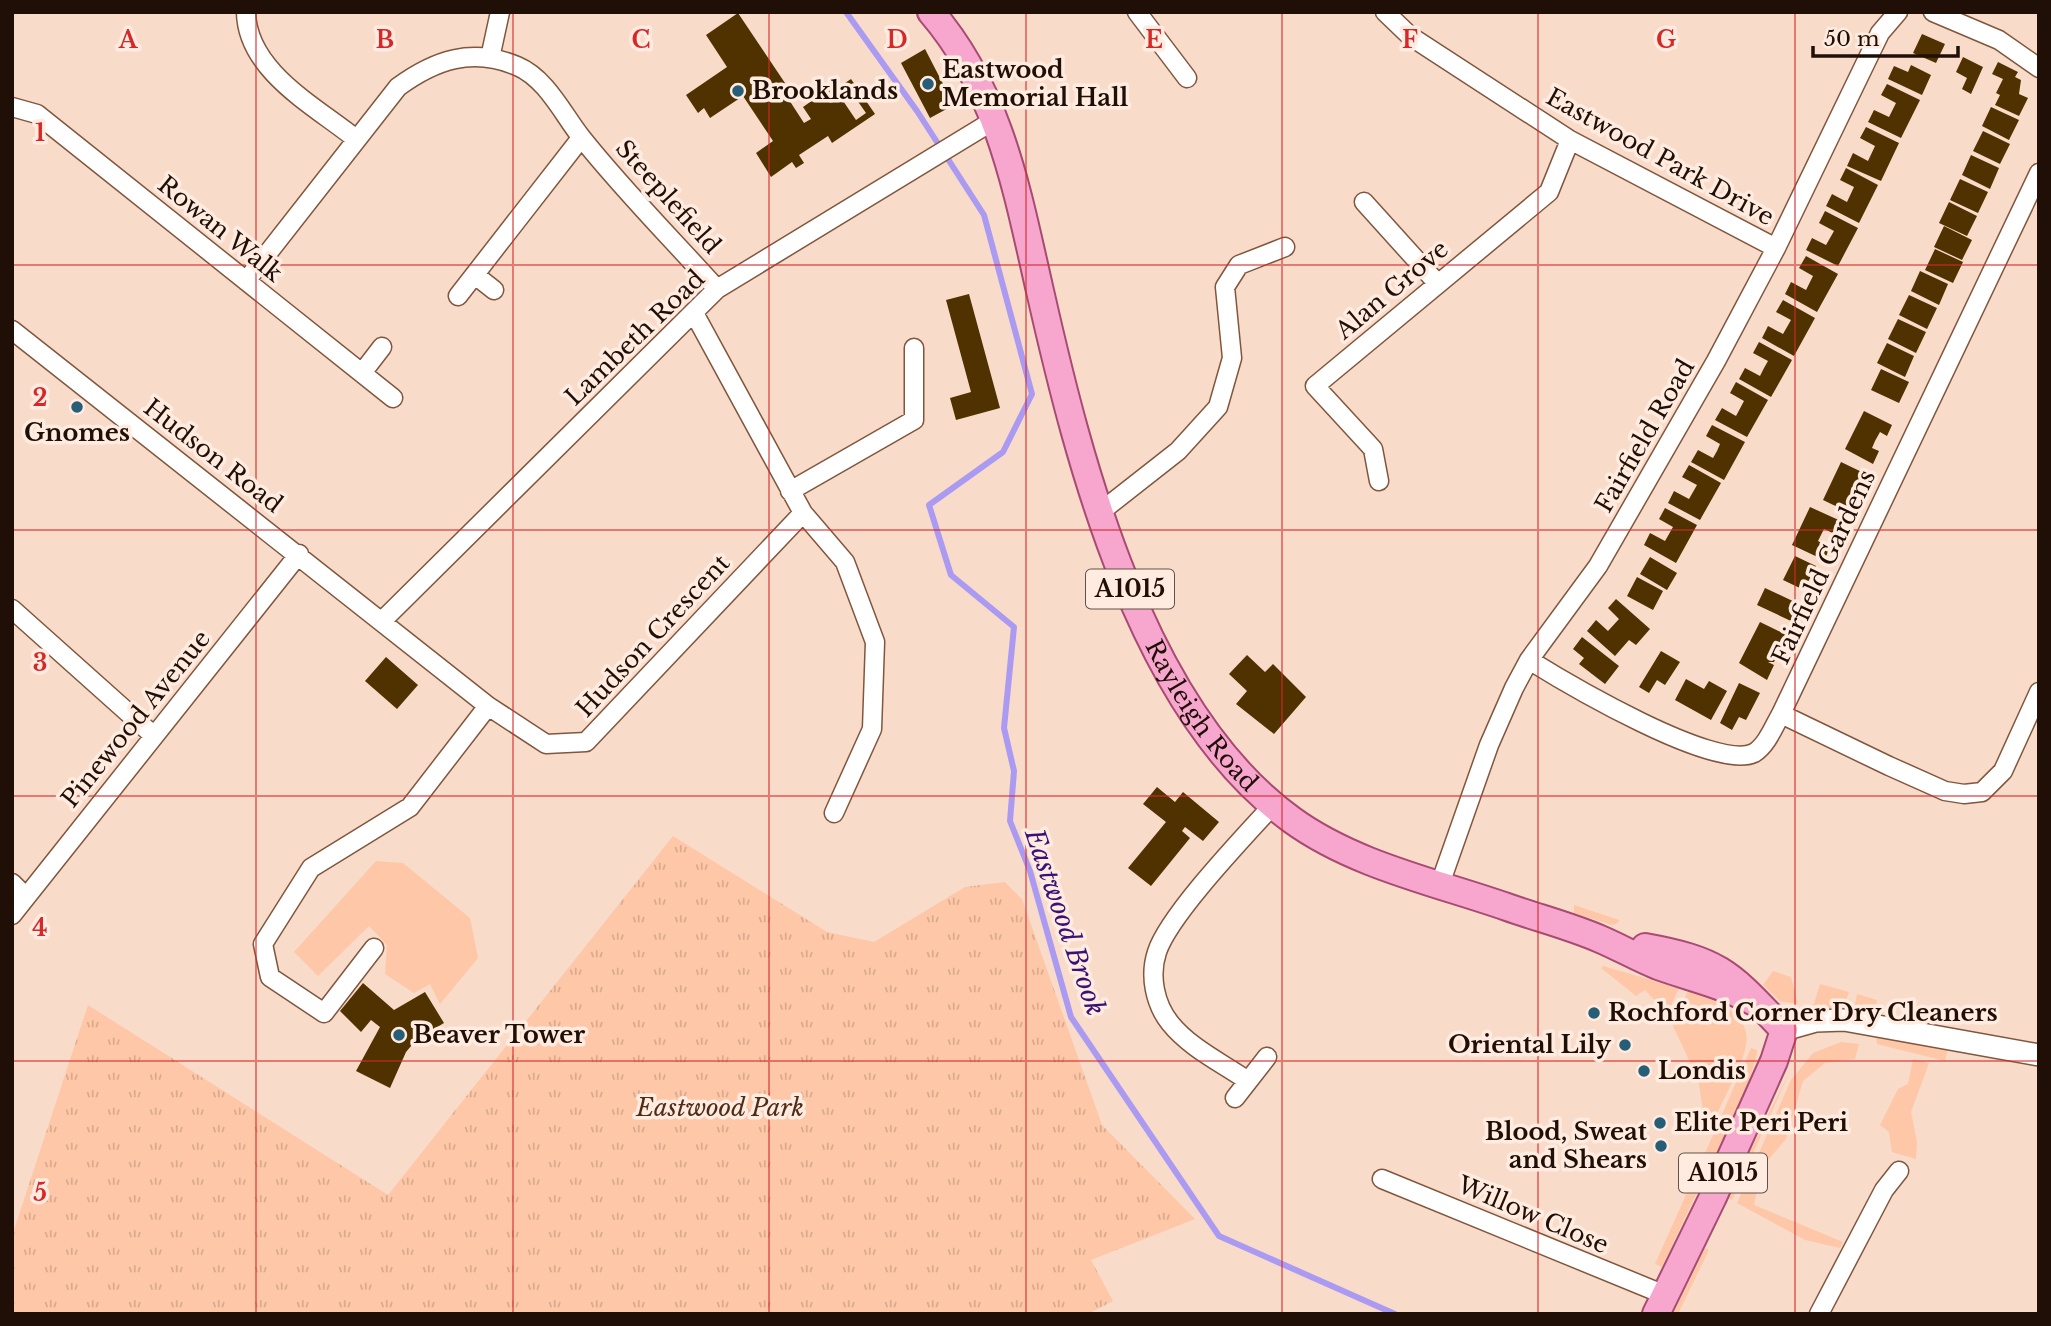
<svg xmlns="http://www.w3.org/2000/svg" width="2051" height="1326" font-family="'Libre Baskerville',serif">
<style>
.grass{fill:#fec7a7}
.park{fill:url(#park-tufts)}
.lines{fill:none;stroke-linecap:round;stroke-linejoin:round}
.stream{stroke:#ab9af2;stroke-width:6}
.building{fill:#503100}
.minor-casing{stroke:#80563d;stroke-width:21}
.tertiary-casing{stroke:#80563d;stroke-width:24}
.primary-casing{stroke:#a84b73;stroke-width:30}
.minor{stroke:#fff;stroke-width:18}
.tertiary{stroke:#fff;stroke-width:21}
.primary{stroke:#f7a7ce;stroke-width:26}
.grid{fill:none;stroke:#d62828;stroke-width:2;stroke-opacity:0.55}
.poi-dot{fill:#265e78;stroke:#ffebdf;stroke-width:2.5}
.labels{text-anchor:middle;stroke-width:7;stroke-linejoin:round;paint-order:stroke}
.shield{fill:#ffebdf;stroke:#635147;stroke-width:2}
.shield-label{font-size:23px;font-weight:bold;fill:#200f06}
.poi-label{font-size:24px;font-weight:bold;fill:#200f06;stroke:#ffebdf;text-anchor:start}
.street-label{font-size:24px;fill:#200f06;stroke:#ffebdf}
.park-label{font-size:24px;font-style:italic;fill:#4f2c15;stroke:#ffebdf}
.water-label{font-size:26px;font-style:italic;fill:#381278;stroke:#ffebdf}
.grid-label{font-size:23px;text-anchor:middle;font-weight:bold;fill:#d62828;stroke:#ffebdf;stroke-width:7;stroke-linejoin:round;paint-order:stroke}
</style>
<defs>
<pattern id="park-tufts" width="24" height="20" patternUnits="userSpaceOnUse" patternTransform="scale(1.75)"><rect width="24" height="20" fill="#fec7a7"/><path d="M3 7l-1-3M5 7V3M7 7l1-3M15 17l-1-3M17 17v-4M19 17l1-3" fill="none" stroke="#d9aa8e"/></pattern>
</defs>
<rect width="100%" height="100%" fill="#f9dbca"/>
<path class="grass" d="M376,861L403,863L470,918L478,958L440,1004L430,984L414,993L385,974L387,945L369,926L318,976L294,952Z
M1574,905L1619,920L1618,923L1612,925L1574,913Z
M1603,966L1679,988L1667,1014L1645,990L1636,996L1601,968Z
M1773,971L1791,977L1798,1004L1780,1001L1763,985Z
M1820,984L1849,992L1843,1009L1813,1007Z
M1688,991C1711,997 1752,1013 1746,1045C1743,1065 1717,1112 1707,1134L1698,1079L1672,1024Z
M1857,994L1877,1000L1875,1013L1854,1010Z
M1876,1036L1948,1048L1945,1061L1877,1044Z
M1841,1042L1859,1044L1855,1059L1825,1063L1803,1081L1786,1139L1762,1167L1754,1205L1843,1242L1840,1248L1805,1240L1737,1203L1791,1080L1813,1053Z
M1751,1048L1757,1050V1054L1748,1084L1700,1187L1692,1183Z
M1913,1059L1929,1063L1911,1112L1917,1142L1916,1159L1892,1152L1889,1132L1880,1125L1898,1089L1908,1084Z
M1791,1069L1732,1200L1727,1197Z
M1689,1188L1697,1192L1662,1267L1655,1264Z
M1705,1248L1709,1250L1678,1314H1673Z"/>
<path class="park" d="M673,836L827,932L874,942L965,887L1005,882L1022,899L1102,1125L1195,1219L1091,1260L1113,1301L1088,1314H12V1236L88,1005L388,1195Z"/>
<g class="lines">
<path class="stream" d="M846,12L917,111L984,215L1032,394L1003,452L929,505L951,575L1014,627L1004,728L1014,771L1010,821L1030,871L1071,1017L1219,1236L1395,1314"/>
</g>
<path class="building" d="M738,13L785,83L780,86L804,123L811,119L803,107L833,86L856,120L866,113L845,83L851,79L875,114L832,143L828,136L799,155L804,163L796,168L792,162L771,177L756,153L773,141L743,96L710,118L704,108L698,113L686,95L727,67L706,35Z
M1922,34L1945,44L1936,63L1913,53Z
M925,49L954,105L930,118L901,63Z
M1963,57L1983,67L1971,94L1962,89L1967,78L1956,72Z
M1998,62L2018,72L2015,77L2021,80L2019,94L2028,98L2019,116L1995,105L2000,95L1996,93L2003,79L1992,74Z
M1911,65L1931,75L1922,95L1888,79L1894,66L1908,72Z
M1887,84L1920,100L1901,138L1868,122L1874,110L1889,117L1896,103L1881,95Z
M1991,107L2019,120L2009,140L1982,126Z
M1866,127L1899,143L1881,181L1847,166L1853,153L1868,161L1875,146L1860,138Z
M1983,131L2010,144L2000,164L1973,151Z
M1971,155L1999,168L1990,189L1962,175Z
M1846,168L1878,185L1859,223L1826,206L1832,194L1847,202L1854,187L1840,180Z
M1960,179L1988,192L1978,213L1950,200Z
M1949,202L1977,216L1967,236L1939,223Z
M1825,211L1858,228L1838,266L1806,250L1812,238L1826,245L1834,231L1819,223Z
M1944,226L1972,240L1962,260L1934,247Z
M1935,249L1963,262L1953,283L1925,270Z
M1806,256L1838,274L1817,312L1785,294L1791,282L1806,290L1813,276L1799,268Z
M1920,271L1948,284L1939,305L1911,291Z
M969,294L1000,408L956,420L950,398L971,392L946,300Z
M1909,295L1937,308L1927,329L1899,315Z
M1783,300L1815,318L1794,356L1762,338L1768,326L1783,334L1791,320L1776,312Z
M1898,319L1926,332L1916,353L1888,339Z
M1759,342L1792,360L1771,397L1739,379L1745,368L1760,376L1764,368L1768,361L1753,353Z
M1887,343L1914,356L1905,377L1877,363Z
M1881,369L1909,382L1899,403L1871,390Z
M1736,382L1768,400L1747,437L1715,420L1722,408L1736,416L1744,401L1730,393Z
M1864,411L1892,425L1887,436L1880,432L1875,441L1872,448L1879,451L1873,464L1845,449Z
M1712,425L1745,442L1724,480L1691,462L1698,450L1713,458L1717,451L1720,444L1706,436Z
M1841,462L1866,474L1848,512L1823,500Z
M1689,465L1721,483L1700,520L1668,503L1674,491L1689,499L1697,485L1682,477Z
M1810,507L1843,522L1837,535L1824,529L1818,541L1830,548L1824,560L1792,545Z
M1665,508L1697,525L1676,563L1644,545L1650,533L1665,541L1673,527L1659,519Z
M1795,556L1816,566L1804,590L1783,580Z
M1650,557L1677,573L1667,590L1640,574Z
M1637,577L1663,591L1653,610L1627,596Z
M1765,588L1799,604L1791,621L1757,605Z
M1616,599L1650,629L1636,645L1629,640L1615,656L1587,631L1596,620L1608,631L1619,619L1608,608Z
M1760,622L1789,636L1784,648L1776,645L1772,653L1777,656L1774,662H1768L1774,665L1767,680L1739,663Z
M1582,637L1619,666L1605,684L1579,664L1584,658L1573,649Z
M1661,651L1680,662L1665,685L1657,680L1649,693L1639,687Z
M1247,655L1265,672L1273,664L1306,697L1274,734L1236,704L1247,691L1229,674Z
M386,657L418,685L397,709L365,681Z
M1686,679L1704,689L1709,681L1727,691L1711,720L1675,700Z
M1739,683L1760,693L1746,720L1739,717L1732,730L1720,723Z
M1157,787L1175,802L1183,792L1219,822L1203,841L1185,827L1182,831L1190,838L1151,886L1128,868L1166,822L1143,804Z
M363,983L394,1010L425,992L444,1023L417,1039L406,1052L390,1088L356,1071L380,1027L371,1020L361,1032L340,1011Z"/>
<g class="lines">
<g class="minor-casing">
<path id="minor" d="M246,12C247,71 315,106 356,139
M1137,12L1187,78
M1385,12L1410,36L1570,140L1776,248
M1933,12L1999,40L2039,68
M490,58L500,12
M12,107L37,114L393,398
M1364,202L1438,284
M475,275L494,290
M246,281L398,87C435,60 472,47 517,66C546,78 563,114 581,137C623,190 672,239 717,289
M458,296L581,138
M694,313L803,513L845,562L875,642L872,729L834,813
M12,330L488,706L546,744L586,742L803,513
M362,373L382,347
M1379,481L1373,449L1315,386L1549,192L1570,140
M790,491L914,420V348
M1099,513L1178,451L1218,407L1232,358L1225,287L1239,265L1285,247
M12,609L153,735
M383,620L717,289L996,119
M1529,660C1566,683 1716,772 1754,753C1767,745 1774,726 1781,714L2039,173
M1781,714L1889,766L1945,791L1964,794L1982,792L2003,771L2039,692
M12,883L26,897
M1440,884L1489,745L1514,688L1529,660L1598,566L1716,361L1776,248L1880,33L1898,12
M12,915L299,554
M374,948L324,1013L270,977L263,944L311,868L410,807L488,706
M1248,1081C1222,1063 1190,1048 1170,1023C1155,1004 1149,976 1157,952C1169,915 1244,837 1273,805
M1235,1098L1267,1057
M1382,1179L1665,1295
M1819,1314L1884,1190L1899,1171"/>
</g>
<g class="tertiary-casing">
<path id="tertiary" d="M1784,1030L1816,1021L1844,1020L2039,1055"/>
</g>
<g class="primary-casing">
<g id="primary">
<path id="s1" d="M931,12C1000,92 1017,191 1040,291C1079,463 1141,711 1292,820C1354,865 1435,882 1507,907C1538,918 1570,926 1600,939C1619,947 1638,958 1658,966C1691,978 1725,985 1756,1003"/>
<path d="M1645,947C1723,961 1731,975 1784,1030L1774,1061L1713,1197L1656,1314"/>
</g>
</g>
<use href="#minor" class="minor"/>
<use href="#tertiary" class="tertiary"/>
<use href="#primary" class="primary"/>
</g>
<path class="grid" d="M256,12V1314M513,12V1314M769,12V1314M1026,12V1314M1282,12V1314M1538,12V1314M1795,12V1314M12,265H2039M12,530H2039M12,796H2039M12,1061H2039"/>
<g class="poi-dot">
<circle cx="928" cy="84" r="7"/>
<circle cx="738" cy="91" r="7"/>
<circle cx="77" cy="407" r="7"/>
<circle cx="1594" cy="1013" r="7"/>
<circle cx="399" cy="1035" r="7"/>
<circle cx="1625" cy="1045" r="7"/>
<circle cx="1644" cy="1071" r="7"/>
<circle cx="1660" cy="1123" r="7"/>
<circle cx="1661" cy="1146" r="7"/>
</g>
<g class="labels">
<g class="shield">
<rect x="1086" y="569.5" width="88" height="39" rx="5"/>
<rect x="1679" y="1153.5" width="88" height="39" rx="5"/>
</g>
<g class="shield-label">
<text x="1130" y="597">A1015</text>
<text x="1723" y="1181">A1015</text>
</g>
<g class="poi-label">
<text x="942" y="78">Eastwood<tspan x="942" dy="28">Memorial Hall</tspan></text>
<text x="752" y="99">Brooklands</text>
<text x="77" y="441" text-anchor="middle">Gnomes</text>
<text x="1608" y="1021">Rochford Corner Dry Cleaners</text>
<text x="413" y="1043">Beaver Tower</text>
<text x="1611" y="1053" text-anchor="end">Oriental Lily</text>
<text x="1658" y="1079">Londis</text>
<text x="1674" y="1131">Elite Peri Peri</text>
<text x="1647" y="1140" text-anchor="end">Blood, Sweat<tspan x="1647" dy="28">and Shears</tspan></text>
</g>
<g class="street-label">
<text transform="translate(1660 157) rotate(29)" y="8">Eastwood Park Drive</text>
<text transform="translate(668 197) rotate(48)" y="8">Steeplefield</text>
<text transform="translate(220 229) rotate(39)" y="8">Rowan Walk</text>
<text transform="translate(1392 290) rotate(-40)" y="8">Alan Grove</text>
<text transform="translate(635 338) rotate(-44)" y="8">Lambeth Road</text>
<text transform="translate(1645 436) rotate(-60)" y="8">Fairfield Road</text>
<text transform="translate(213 456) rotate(38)" y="8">Hudson Road</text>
<text transform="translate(1824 567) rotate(-65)" y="8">Fairfield Gardens</text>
<text transform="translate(653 636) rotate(-47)" y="8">Hudson Crescent</text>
<text dy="8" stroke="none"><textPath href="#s1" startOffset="761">Rayleigh Road</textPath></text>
<text transform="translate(136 719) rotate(-51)" y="8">Pinewood Avenue</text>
<text transform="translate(1533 1215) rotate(23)" y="8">Willow Close</text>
</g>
<g class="park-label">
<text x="720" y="1116">Eastwood Park</text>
</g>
<g class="water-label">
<text transform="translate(1065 922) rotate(71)" y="9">Eastwood Brook</text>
</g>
</g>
<g class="grid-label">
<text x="128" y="48">A</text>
<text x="385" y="48">B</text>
<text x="641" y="48">C</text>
<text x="897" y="48">D</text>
<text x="1154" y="48">E</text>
<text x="1410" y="48">F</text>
<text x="1666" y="48">G</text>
<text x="40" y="141">1</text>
<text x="40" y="406">2</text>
<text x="40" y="671">3</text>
<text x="40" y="936">4</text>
<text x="40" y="1201">5</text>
</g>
<rect width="2051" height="1326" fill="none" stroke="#200f06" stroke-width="28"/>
<path d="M1813 46v10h145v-10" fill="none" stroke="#200f06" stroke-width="3.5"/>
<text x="1824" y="46" font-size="21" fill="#200f06" stroke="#ffebdf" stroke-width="5" paint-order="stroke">50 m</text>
</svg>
